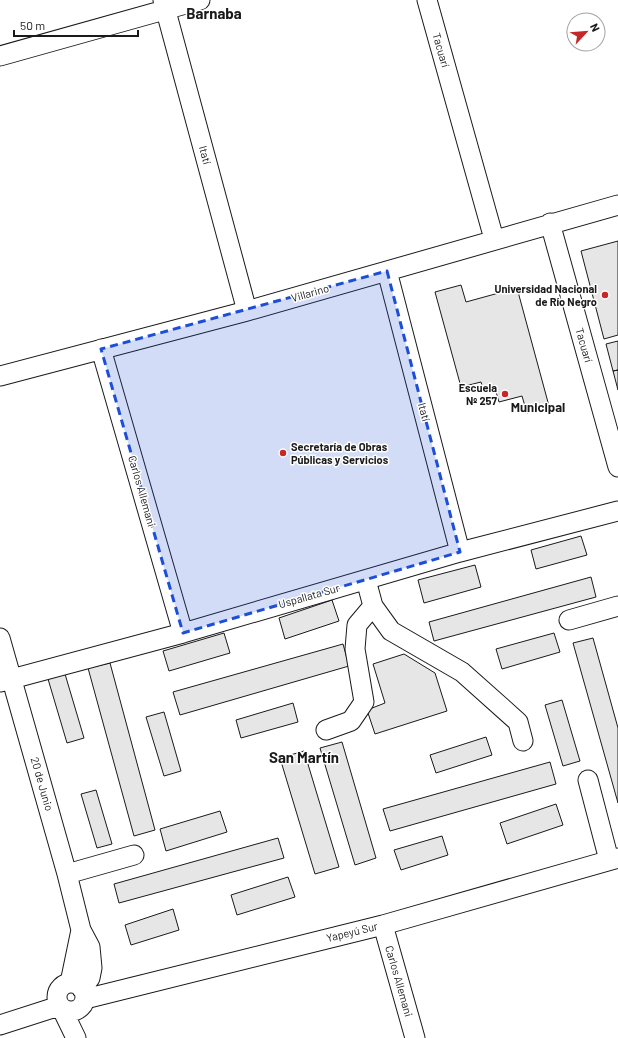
<svg xmlns="http://www.w3.org/2000/svg" width="618" height="1038" font-family="Barlow,sans-serif">
<style>
.building{fill:#e6e6e6;stroke:#1a1a1a}
.lines{fill:none;stroke-linecap:round;stroke-linejoin:round}
.minor-casing{stroke:#1a1a1a;stroke-width:21}
.minor{stroke:#fff;stroke-width:19}
.marked{fill:#1d4ed8;fill-opacity:0.2;stroke:#1d4ed8;stroke-width:3;stroke-dasharray:8 5;stroke-linejoin:round}
.poi-dot{fill:#c62828;stroke:#fff;stroke-width:1.5}
.labels{text-anchor:middle;stroke-width:3;stroke-linejoin:round;paint-order:stroke}
.street-label{font-size:11px;fill:#1a1a1a;stroke:#fff}
.poi-label{font-size:11px;font-weight:bold;fill:#1a1a1a;stroke:#fff;text-anchor:end}
.quarter-label{font-size:13px;font-weight:bold;fill:#1a1a1a;stroke:#fff}
.district-label{font-size:15px;font-weight:bold;fill:#1a1a1a;stroke:#fff}
</style>
<rect width="100%" height="100%" fill="#fff"/>
<path class="building" d="M618,241V335L604,339L581,251Z
M461,285L466,302L517,288L549,406L527,413L522,396L499,402L494,385L483,389L481,382L461,387L435,292Z
M618,341V370L613,371L606,344Z
M618,370V390L613,371Z
M581,536L587,555L536,569L531,550Z
M475,565L481,587L424,603L418,580Z
M591,577L596,597L434,641L429,622Z
M332,600L339,621L285,639L279,618Z
M224,633L230,653L169,671L163,651Z
M554,633L560,652L502,669L496,649Z
M593,638L618,728V803L573,643Z
M343,644L349,666L180,715L173,692Z
M404,654L435,673L447,711L375,734L367,710L385,703L373,664Z
M110,663L155,830L134,836L88,668Z
M65,674L84,738L67,743L48,679Z
M562,700L580,761L563,766L545,705Z
M293,703L298,722L241,738L236,720Z
M164,712L181,771L164,776L146,717Z
M486,737L492,755L436,773L430,755Z
M342,742L376,858L355,865L320,748Z
M304,751L339,867L315,874L280,758Z
M550,762L556,784L390,831L383,809Z
M96,790L112,844L97,848L81,794Z
M556,804L563,825L507,844L500,823Z
M220,811L227,832L166,851L160,829Z
M442,836L448,855L401,870L394,850Z
M278,838L284,858L119,903L114,884Z
M288,877L295,897L237,915L231,895Z
M173,909L179,930L131,945L125,925Z"/>
<g class="lines">
<g class="minor-casing">
<path id="minor" d="M163,0L247,311
M427,0L494,239
M0,56L200,0
M550,223L618,467
M387,271L460,552
M101,349L183,633
M0,376L247,311L618,205
M366,580L373,606L391,631L462,672L518,722L523,741
M569,620L618,606
M0,638L67,874L81,930L90,947L92,968L90,978L82,989
M0,682L183,633L460,552L618,511
M326,730L351,721L364,702L355,649L357,625L373,606
M588,780L609,860
M67,874L134,855
M383,925L415,1038
M70,983L81,930
M57 997a14 14 0 1 1 28 0a14 14 0 1 1-28 0Z
M85,999L383,925L618,858
M61,1007L76,1038
M0,1025L59,1006"/>
</g>
<use href="#minor" class="minor"/>
</g>
<path class="marked" d="M387,271L460,552L183,633L101,349Z"/>
<g class="poi-dot">
<circle cx="605" cy="295" r="4"/>
<circle cx="505" cy="394" r="4"/>
<circle cx="283" cy="453" r="4"/>
</g>
<g class="labels">
<g class="street-label">
<text transform="translate(441 50) rotate(74)" y="4">Tacuarí</text>
<text transform="translate(205 155) rotate(75)" y="4">Itatí</text>
<text transform="translate(310 293) rotate(-16)" y="4">Villarino</text>
<text transform="translate(584 345) rotate(74)" y="4">Tacuarí</text>
<text transform="translate(424 412) rotate(75)" y="4">Itatí</text>
<text transform="translate(142 491) rotate(74)" y="4">Carlos Allemani</text>
<text transform="translate(309 596) rotate(-16)" y="4">Uspallata Sur</text>
<text transform="translate(42 784) rotate(74)" y="4">20 de Junio</text>
<text transform="translate(352 932) rotate(-14)" y="4">Yapeyú Sur</text>
<text transform="translate(399 981) rotate(74)" y="4">Carlos Allemani</text>
</g>
<g class="poi-label">
<text x="597" y="293">Universidad Nacional<tspan x="597" dy="13">de Río Negro</tspan></text>
<text x="497" y="392">Escuela<tspan x="497" dy="13">Nº 257</tspan></text>
<text x="291" y="451" text-anchor="start">Secretaría de Obras<tspan x="291" dy="13">Públicas y Servicios</tspan></text>
</g>
<g class="quarter-label">
<text x="538" y="412">Municipal</text>
</g>
<g class="district-label">
<text x="214" y="19">Barnaba</text>
<text x="304" y="763">San Martín</text>
</g>
</g>
<g transform="translate(586 32) rotate(64)"><circle r="19" fill="#ffffff" stroke="#a3a3a3"/>
<path d="M0-3L7 15L0 10L-7 15Z" fill="#c62828"/>
<text y="-6" font-size="11" font-weight="bold" text-anchor="middle" fill="#1a1a1a">N</text>
</g>
<path d="M14 30v6h124v-6" fill="none" stroke="#1a1a1a" stroke-width="2"/>
<text x="20" y="30" font-size="12" fill="#1a1a1a" stroke="#ffffff" stroke-width="3" paint-order="stroke">50 m</text>
</svg>
